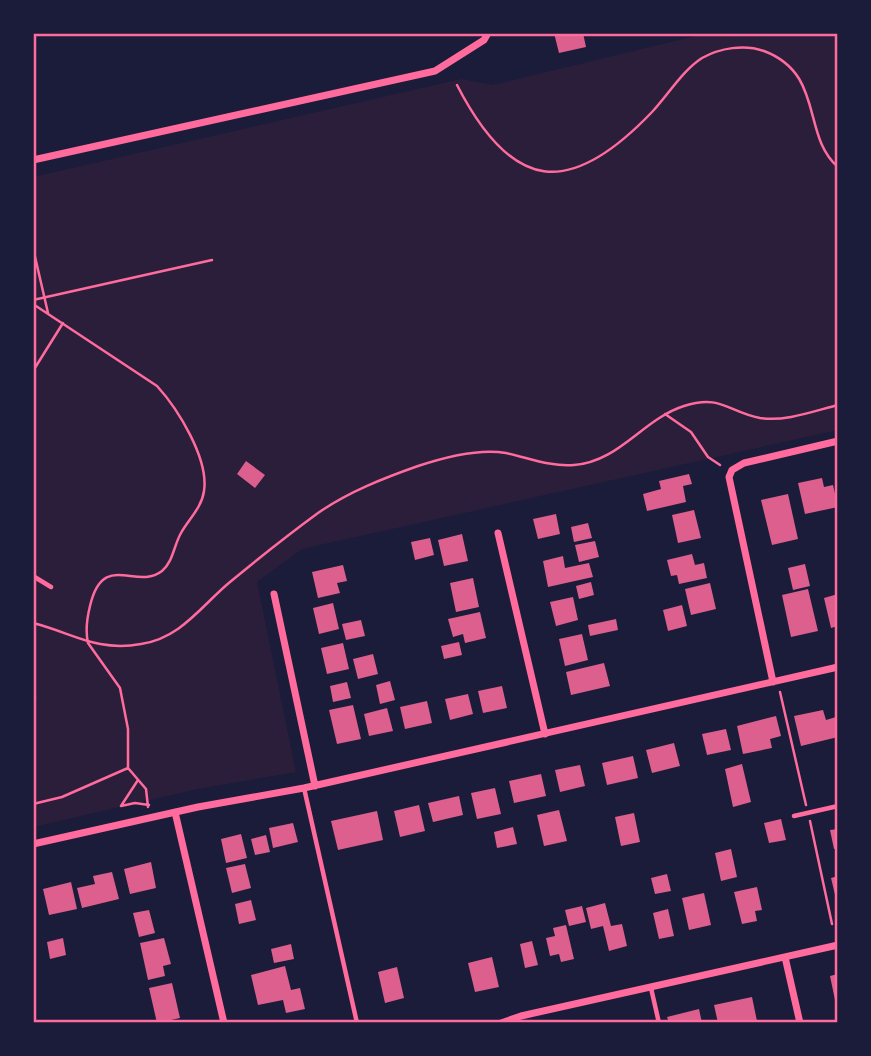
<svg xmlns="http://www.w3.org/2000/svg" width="871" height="1056" font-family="'Archivo Narrow',sans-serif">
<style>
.green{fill:#2a1e3b}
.building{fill:#dd5f8e}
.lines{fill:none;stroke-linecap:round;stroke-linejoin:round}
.path{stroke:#ff6b9d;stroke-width:2.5}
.service{stroke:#ff6b9d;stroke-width:4.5}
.minor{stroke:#ff6b9d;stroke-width:7}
.neatline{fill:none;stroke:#ff6b9d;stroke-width:2.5}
</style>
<rect width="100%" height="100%" fill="#1b1b3a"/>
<path class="green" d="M708,33H838V430L302,549L257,582L296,772L198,789L33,827V177L461,79L493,85Z"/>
<path class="building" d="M554,33H583L586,47L559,53Z
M246,461L265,475L255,488L237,474Z
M689,474L692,484L683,486L686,502L647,511L643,494L661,489L659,481Z
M822,478L824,487L833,485L838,507L805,514L798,483Z
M788,494L798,539L772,545L761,500Z
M694,510L701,538L678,543L672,515Z
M556,514L560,534L538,539L533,519Z
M588,523L592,538L574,542L571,527Z
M462,534L468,561L444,566L438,540Z
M430,538L434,555L415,560L411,542Z
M595,541L599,557L579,562L575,545Z
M692,554L695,565L704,563L707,578L679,584L677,575L671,576L667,560Z
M563,556L565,568L589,563L593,577L548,587L543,561Z
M805,564L810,586L793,590L788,568Z
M343,565L347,581L337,583L340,593L318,598L312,572Z
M473,578L479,607L456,612L450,583Z
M591,582L594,595L579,599L576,586Z
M710,583L716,609L691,615L685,589Z
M808,589L818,631L791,637L782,595Z
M838,594V626L831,628L824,598Z
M573,597L578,620L556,626L550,602Z
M333,603L339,629L319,634L313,608Z
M682,605L687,626L668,631L663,610Z
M480,612L486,638L465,643L463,634L453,637L448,619Z
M616,619L618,630L590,636L588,625Z
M361,620L365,636L346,640L342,624Z
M582,634L588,660L565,666L559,639Z
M459,642L462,655L444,659L441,646Z
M343,643L349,669L327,674L321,648Z
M373,654L378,674L358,679L353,659Z
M604,663L610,686L571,695L566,672Z
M390,681L395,700L380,704L376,685Z
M347,682L351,698L333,702L330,686Z
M502,686L507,708L483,713L478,691Z
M468,694L473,714L450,720L445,699Z
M427,701L432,723L405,729L400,707Z
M353,705L361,739L337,744L329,710Z
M387,708L393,731L369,736L364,714Z
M823,710L826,720L836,717L838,737L801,746L794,716Z
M776,716L781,736L770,739L772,748L743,754L737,726Z
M726,729L731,750L707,755L702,734Z
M674,743L680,766L652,773L646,750Z
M633,756L638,778L607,785L602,763Z
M742,764L751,802L733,807L725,769Z
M580,765L585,786L560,792L555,770Z
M541,774L546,796L514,803L509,781Z
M495,788L501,814L477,819L471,793Z
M459,796L463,815L433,822L428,803Z
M419,805L425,831L400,837L394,811Z
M559,810L567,841L544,846L537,815Z
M377,811L383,840L338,850L331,821Z
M634,813L640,842L621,846L615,817Z
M781,819L786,840L769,843L764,823Z
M293,823L298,842L273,848L269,828Z
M513,827L517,844L497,848L494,832Z
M838,829V848L834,849L830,830Z
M241,834L247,858L226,863L221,839Z
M266,835L270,852L255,855L251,839Z
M731,849L737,877L721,881L715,853Z
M151,862L156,888L130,894L124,869Z
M245,864L251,888L232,893L226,868Z
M112,872L119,899L82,908L77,888L95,884L93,876Z
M667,874L671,891L655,894L651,878Z
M838,876V903H837L831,878Z
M71,882L77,909L49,915L43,889Z
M757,887L762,910L755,911L757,921L742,924L734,892Z
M704,893L711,925L689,930L682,898Z
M251,900L256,920L239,924L235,904Z
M605,903L611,926L622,924L627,946L609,951L603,926L591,929L586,908Z
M582,906L586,922L569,926L565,910Z
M668,909L674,936L659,939L653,913Z
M149,910L155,933L139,937L133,913Z
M566,925L574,959L561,962L559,954L550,956L546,938L555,936L553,928Z
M63,938L66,955L50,959L47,942Z
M164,938L171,964L163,966L165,976L148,980L140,943Z
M532,941L538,965L525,968L520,944Z
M291,944L294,959L274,963L271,949Z
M492,957L499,987L475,992L468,963Z
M285,966L291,990L300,988L305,1009L286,1013L283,1000L258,1005L251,975Z
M397,967L404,998L385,1003L378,972Z
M838,974V1000H835L830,976Z
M172,983L180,1018L157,1023L149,988Z
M752,997L757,1021L718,1023L714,1005Z
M699,1009L702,1023H669L667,1017Z"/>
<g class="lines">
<path class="path" d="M457,85C512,192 569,199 652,112C668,95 682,71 702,58C720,48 744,44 764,51C825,74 801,135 838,167
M33,248L48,313
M33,300L212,260
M33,304L157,386C178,409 209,459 204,491C202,507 189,519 181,533C174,545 173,562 162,571C136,591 103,550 90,606C87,618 85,630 88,643L120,688L128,729V768L146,789L148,807
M33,371L63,323
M665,414L691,432L708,457L720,465
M33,623C73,633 96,652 141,644C181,638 201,606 230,582C259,558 288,535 318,513C348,492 384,478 418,466C445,457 478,448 506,453C529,458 551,467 574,465C619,462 643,419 684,406C721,394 728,412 760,418C785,422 814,411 838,405
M780,692L806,805
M33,698H35
M138,780L121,806L135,803L149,805
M33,804L62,797L128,768
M810,821L832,924"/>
<path class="service" d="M33,576L51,587
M304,788L357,1023
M794,816L838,806
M651,988L659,1023"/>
<path class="minor" d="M33,160L435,71L484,40L488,33
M498,533L545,734
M274,594L315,786
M773,682L729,477L732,470L744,463L838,441
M175,812L224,1023
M33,844L198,807L304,788L838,667
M785,957L800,1023
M501,1023L521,1016L838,945"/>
</g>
<rect width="871" height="1056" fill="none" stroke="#1b1b3a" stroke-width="70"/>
<rect x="35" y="35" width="801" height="986" class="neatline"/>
</svg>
